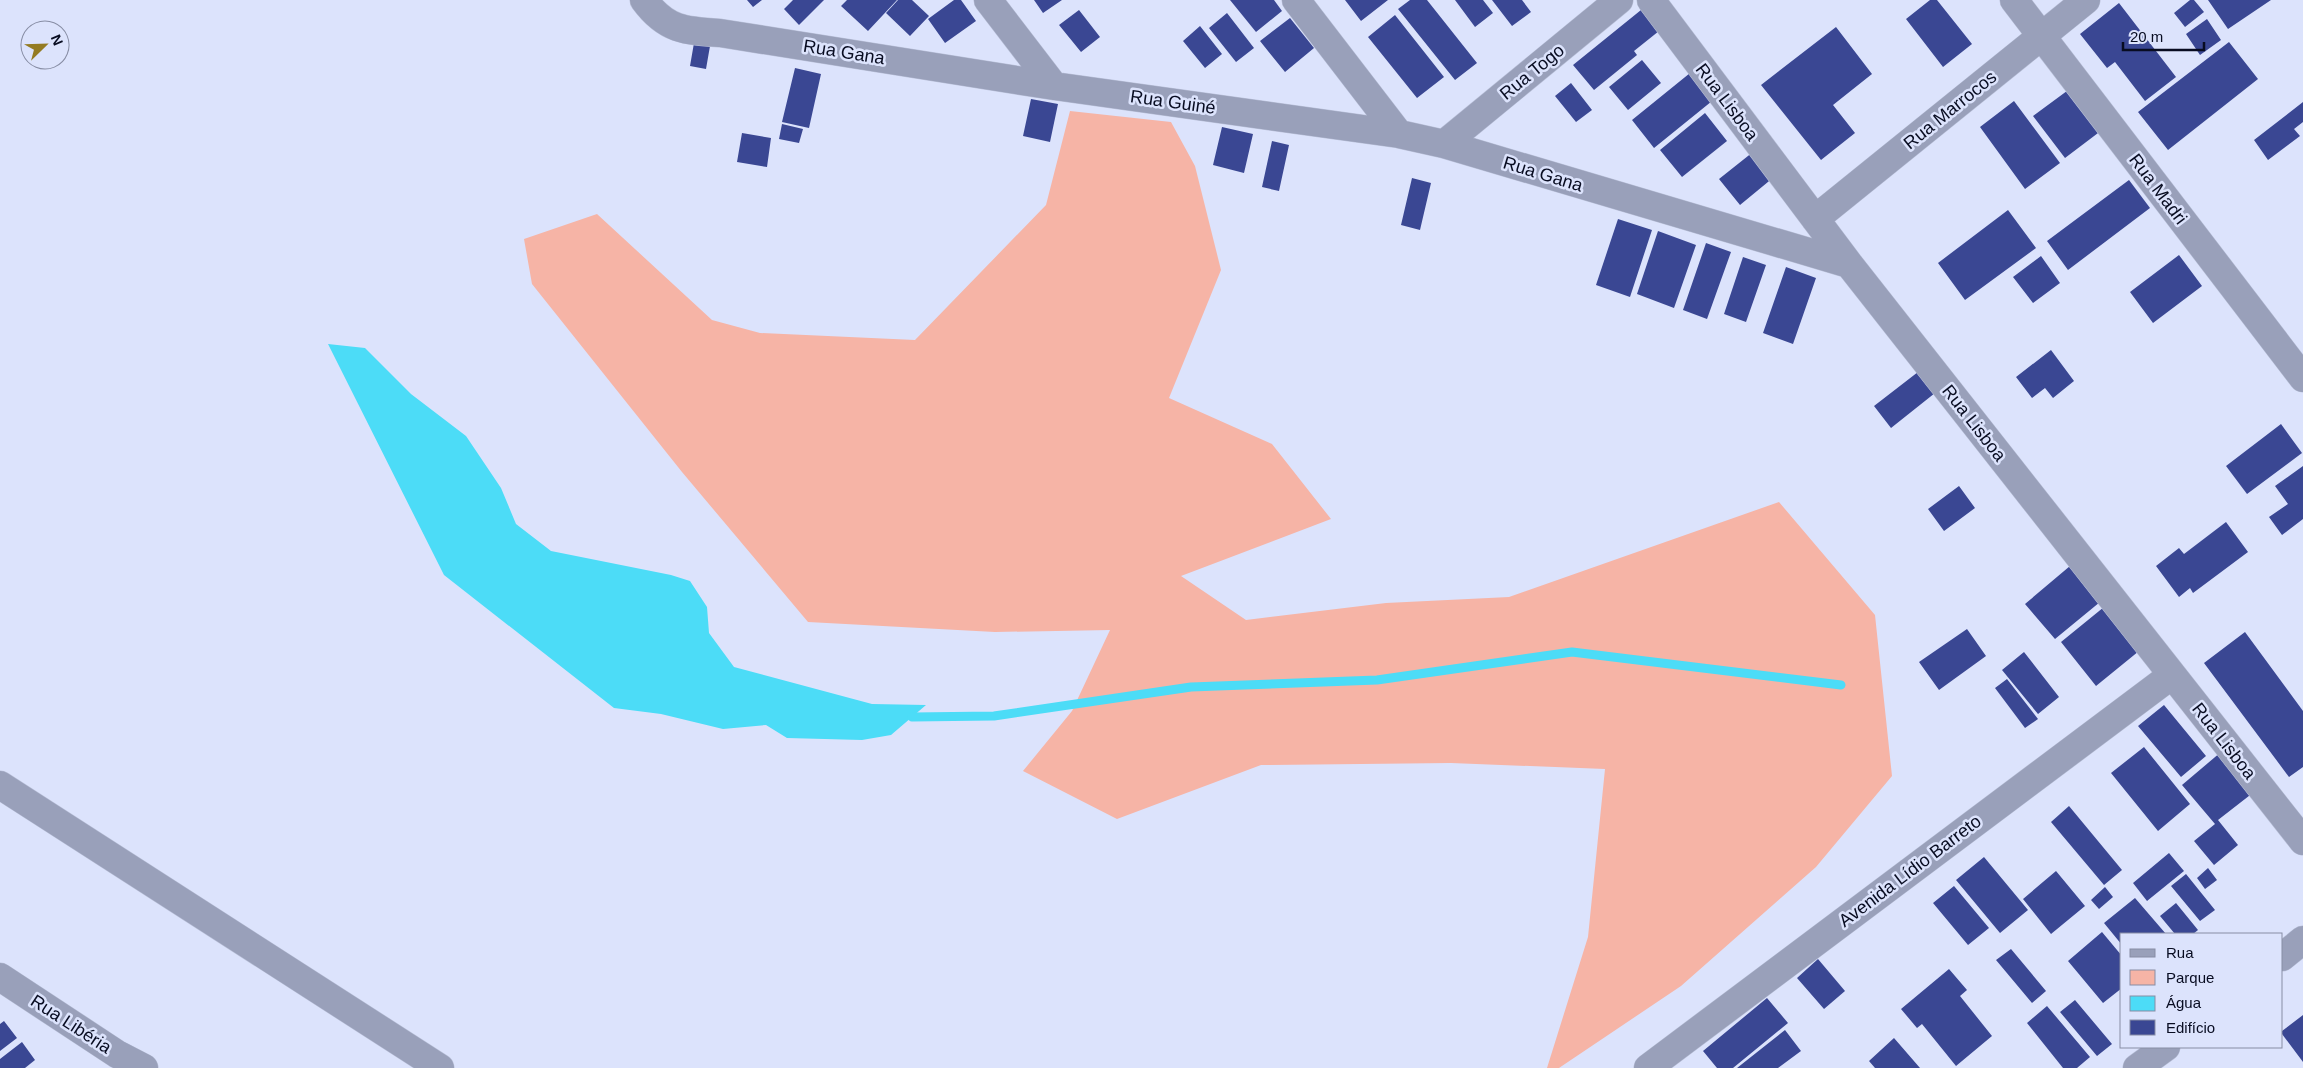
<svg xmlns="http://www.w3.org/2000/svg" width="2303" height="1068" font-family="Arial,sans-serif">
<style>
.green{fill:#f6b4a6}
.water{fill:#4cdcf7}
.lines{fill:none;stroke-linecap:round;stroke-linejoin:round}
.stream{stroke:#4cdcf7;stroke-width:9}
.building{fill:#3a4793}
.minor-casing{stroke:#bac1d9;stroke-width:29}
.minor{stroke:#99a0ba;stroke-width:28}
.labels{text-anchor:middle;stroke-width:5;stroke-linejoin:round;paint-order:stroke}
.street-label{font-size:18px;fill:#080c21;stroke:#dce3fc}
</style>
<rect width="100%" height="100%" fill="#dce3fc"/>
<path class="green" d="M1070,111L1171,122L1195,166L1221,270L1169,398L1272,444L1331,519L1181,576L1246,620L1386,603L1509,597L1779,502L1875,615L1892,776L1816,867L1681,986L1559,1068H1547L1588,937L1605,769L1451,763L1261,765L1117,819L1023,771L1072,711L1110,630L995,632L808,622L682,472L532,284L524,239L597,214L712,320L760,333L915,340L1046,205Z"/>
<path class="water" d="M328,344L365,348L411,394L466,436L501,488L516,524L551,551L671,575L690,581L707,607L709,633L734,667L872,704L926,705L891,735L862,740L787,738L766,725L723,729L661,714L614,708L444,575Z"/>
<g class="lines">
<path class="stream" d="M912,717L994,716L1191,687L1377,680L1572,652L1841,685"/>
</g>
<path class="building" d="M747,0H762L753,7Z
M793,0H824L799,25L784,9Z
M847,0H897L868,31L841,6Z
M898,0H912L929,16L910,36L886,13Z
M954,0H961L976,21L945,43L928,19Z
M1034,0H1062L1043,13Z
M1230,0H1274L1282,11L1256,32Z
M1345,0H1388L1361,21Z
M1410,0H1427L1477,63L1455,80L1398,9Z
M1455,0H1483L1493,13L1475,27Z
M1492,0H1522L1531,12L1512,26Z
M1930,0H1937L1972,44L1943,67L1906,19Z
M2190,0H2194L2204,12L2185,27L2174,13Z
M2208,0H2271L2228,29Z
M2119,3L2176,77L2145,101L2115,62L2107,68L2080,34Z
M1079,10L1100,37L1081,52L1059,25Z
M1641,10L1659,31L1634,51L1637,55L1594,90L1573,65Z
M1227,13L1254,48L1236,62L1209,28Z
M1395,15L1444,77L1417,98L1368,37Z
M1290,18L1314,48L1285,72L1260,41Z
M2207,19L2221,40L2200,55L2186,34Z
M1200,26L1222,54L1205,68L1183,41Z
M1836,27L1872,74L1833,105L1855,133L1821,160L1761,85Z
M2229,42L2258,79L2168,150L2138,112Z
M694,43L710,46L706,69L690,66Z
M1642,60L1661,83L1628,110L1609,87Z
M795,68L821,74L809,128L782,122Z
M1695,69L1717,97L1654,148L1632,120Z
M1571,83L1592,110L1576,122L1555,96Z
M2071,88L2102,130L2065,158L2033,116Z
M1031,99L1058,104L1050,142L1023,136Z
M2014,101L2060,163L2025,189L1980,127Z
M2303,102V122L2294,129L2300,136L2268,160L2254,140Z
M1705,113L1727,141L1682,177L1660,150Z
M782,124L803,129L799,143L779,139Z
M1222,127L1253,134L1244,173L1213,165Z
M742,133L771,138L767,167L737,162Z
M1272,141L1289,145L1279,191L1262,187Z
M1753,152L1774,177L1740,205L1719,179Z
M1412,178L1431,183L1420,230L1401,225Z
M2129,180L2150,208L2068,270L2047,241Z
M2008,210L2036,248L1965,300L1938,263Z
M1618,219L1652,230L1630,297L1596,285Z
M1658,231L1696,245L1674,308L1637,294Z
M1706,243L1731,252L1707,319L1683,310Z
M2179,255L2202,286L2153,323L2130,292Z
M2041,256L2060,283L2033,303L2013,277Z
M1743,257L1766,265L1746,322L1724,314Z
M1786,267L1816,278L1793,344L1763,333Z
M2051,350L2074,381L2053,398L2045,388L2032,398L2016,377Z
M1918,372L1935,393L1891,428L1874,406Z
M2281,424L2302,453L2247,494L2226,466Z
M2303,466V519L2282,535L2269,517L2288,504L2275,486Z
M1959,486L1975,508L1944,531L1928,509Z
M2226,522L2248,552L2193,593L2190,588L2179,597L2156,566L2179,548L2184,554Z
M2070,566L2100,602L2055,639L2025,604Z
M2104,607L2139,651L2096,686L2061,642Z
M1967,629L1986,656L1939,690L1919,662Z
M2245,632L2303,711V767L2289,777L2204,663Z
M2024,652L2059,697L2038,714L2002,670Z
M2007,679L2038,719L2025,728L1995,688Z
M2164,705L2206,756L2181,777L2138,726Z
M2144,747L2190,804L2158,831L2111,773Z
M2221,752L2254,792L2218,820L2238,845L2214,865L2194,841L2215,824L2182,785Z
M2069,806L2122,870L2104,885L2051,822Z
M2169,853L2184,871L2147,901L2133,883Z
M1984,857L2028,910L2000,933L1956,880Z
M2208,868L2217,880L2205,889L2197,878Z
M2056,871L2085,906L2051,934L2023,899Z
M2186,874L2215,910L2200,921L2171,886Z
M1954,886L1989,928L1968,945L1933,903Z
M2105,887L2113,897L2099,909L2091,900Z
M2135,898L2166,934H2122V945L2104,923Z
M2176,903L2198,930L2193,934H2175L2160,916Z
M2102,932L2122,956V988L2103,1003L2068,961Z
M2011,949L2046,991L2032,1003L1996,960Z
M1818,959L1845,991L1824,1009L1797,978Z
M1949,969L1967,990L1960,996L1992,1036L1956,1066L1922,1024L1917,1028L1901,1009Z
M1767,998L1788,1023L1733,1068H1717L1703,1051Z
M2075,1000L2112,1044L2097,1056L2060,1012Z
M2047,1006L2090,1057L2077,1068H2063L2027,1023Z
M2303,1015V1062L2282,1034V1031Z
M4,1021L17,1038L0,1051V1024Z
M1785,1030L1801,1051L1778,1068H1737Z
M1894,1038L1920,1068H1875L1869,1061Z
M22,1042L35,1060L25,1068H0V1059Z"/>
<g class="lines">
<g class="minor-casing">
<path id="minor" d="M644,0C666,30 685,31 720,33L1054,86
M988,0L1054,86L1399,134
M1296,0L1399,134L1444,144L1849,264
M1651,0L1849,264L2303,841
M2014,0L2303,378
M1444,144L1619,0
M1815,219L2086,0
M0,785L440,1068
M2282,957L2303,940
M0,977L117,1054L144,1068
M1648,1068L2172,675
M2137,1068L2166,1047"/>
</g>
<use href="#minor" class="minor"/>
</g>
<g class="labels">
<g class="street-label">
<text transform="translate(844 52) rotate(9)" y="6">Rua Gana</text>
<text transform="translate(1532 72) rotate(-39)" y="6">Rua Togo</text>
<text transform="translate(1173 102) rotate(8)" y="6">Rua Guiné</text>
<text transform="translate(1727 102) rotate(53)" y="6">Rua Lisboa</text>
<text transform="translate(1950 110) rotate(-39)" y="6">Rua Marrocos</text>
<text transform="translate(1543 174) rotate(17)" y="6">Rua Gana</text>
<text transform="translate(2158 189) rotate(53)" y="6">Rua Madri</text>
<text transform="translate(1974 423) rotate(52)" y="6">Rua Lisboa</text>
<text transform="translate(2224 741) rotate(52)" y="6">Rua Lisboa</text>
<text transform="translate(1910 871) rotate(-37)" y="6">Avenida Lídio Barreto</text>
<text transform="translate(71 1024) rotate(33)" y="6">Rua Libéria</text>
</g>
</g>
<rect x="2120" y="933" width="162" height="115" fill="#dce3fc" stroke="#878da4"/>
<rect x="2130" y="949" width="25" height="8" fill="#99a0ba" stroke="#878da4"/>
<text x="2166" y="958" font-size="15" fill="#080c21">Rua</text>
<rect x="2130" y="970" width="25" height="15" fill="#f6b4a6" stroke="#878da4"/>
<text x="2166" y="983" font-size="15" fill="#080c21">Parque</text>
<rect x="2130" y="996" width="25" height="15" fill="#4cdcf7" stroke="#878da4"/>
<text x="2166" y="1008" font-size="15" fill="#080c21">Água</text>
<rect x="2130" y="1020" width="25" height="15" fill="#3a4793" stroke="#878da4"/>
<text x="2166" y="1033" font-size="15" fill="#080c21">Edifício</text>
<g transform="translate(45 45) rotate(67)"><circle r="24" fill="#dce3fc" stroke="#878da4"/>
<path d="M0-4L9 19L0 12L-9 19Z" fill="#947b22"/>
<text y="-8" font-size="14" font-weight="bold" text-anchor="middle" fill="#080c21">N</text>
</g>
<path d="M2123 42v8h81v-8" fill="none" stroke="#080c21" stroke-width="2.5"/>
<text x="2130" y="42" font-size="15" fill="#080c21" stroke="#dce3fc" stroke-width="4" paint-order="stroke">20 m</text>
</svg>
